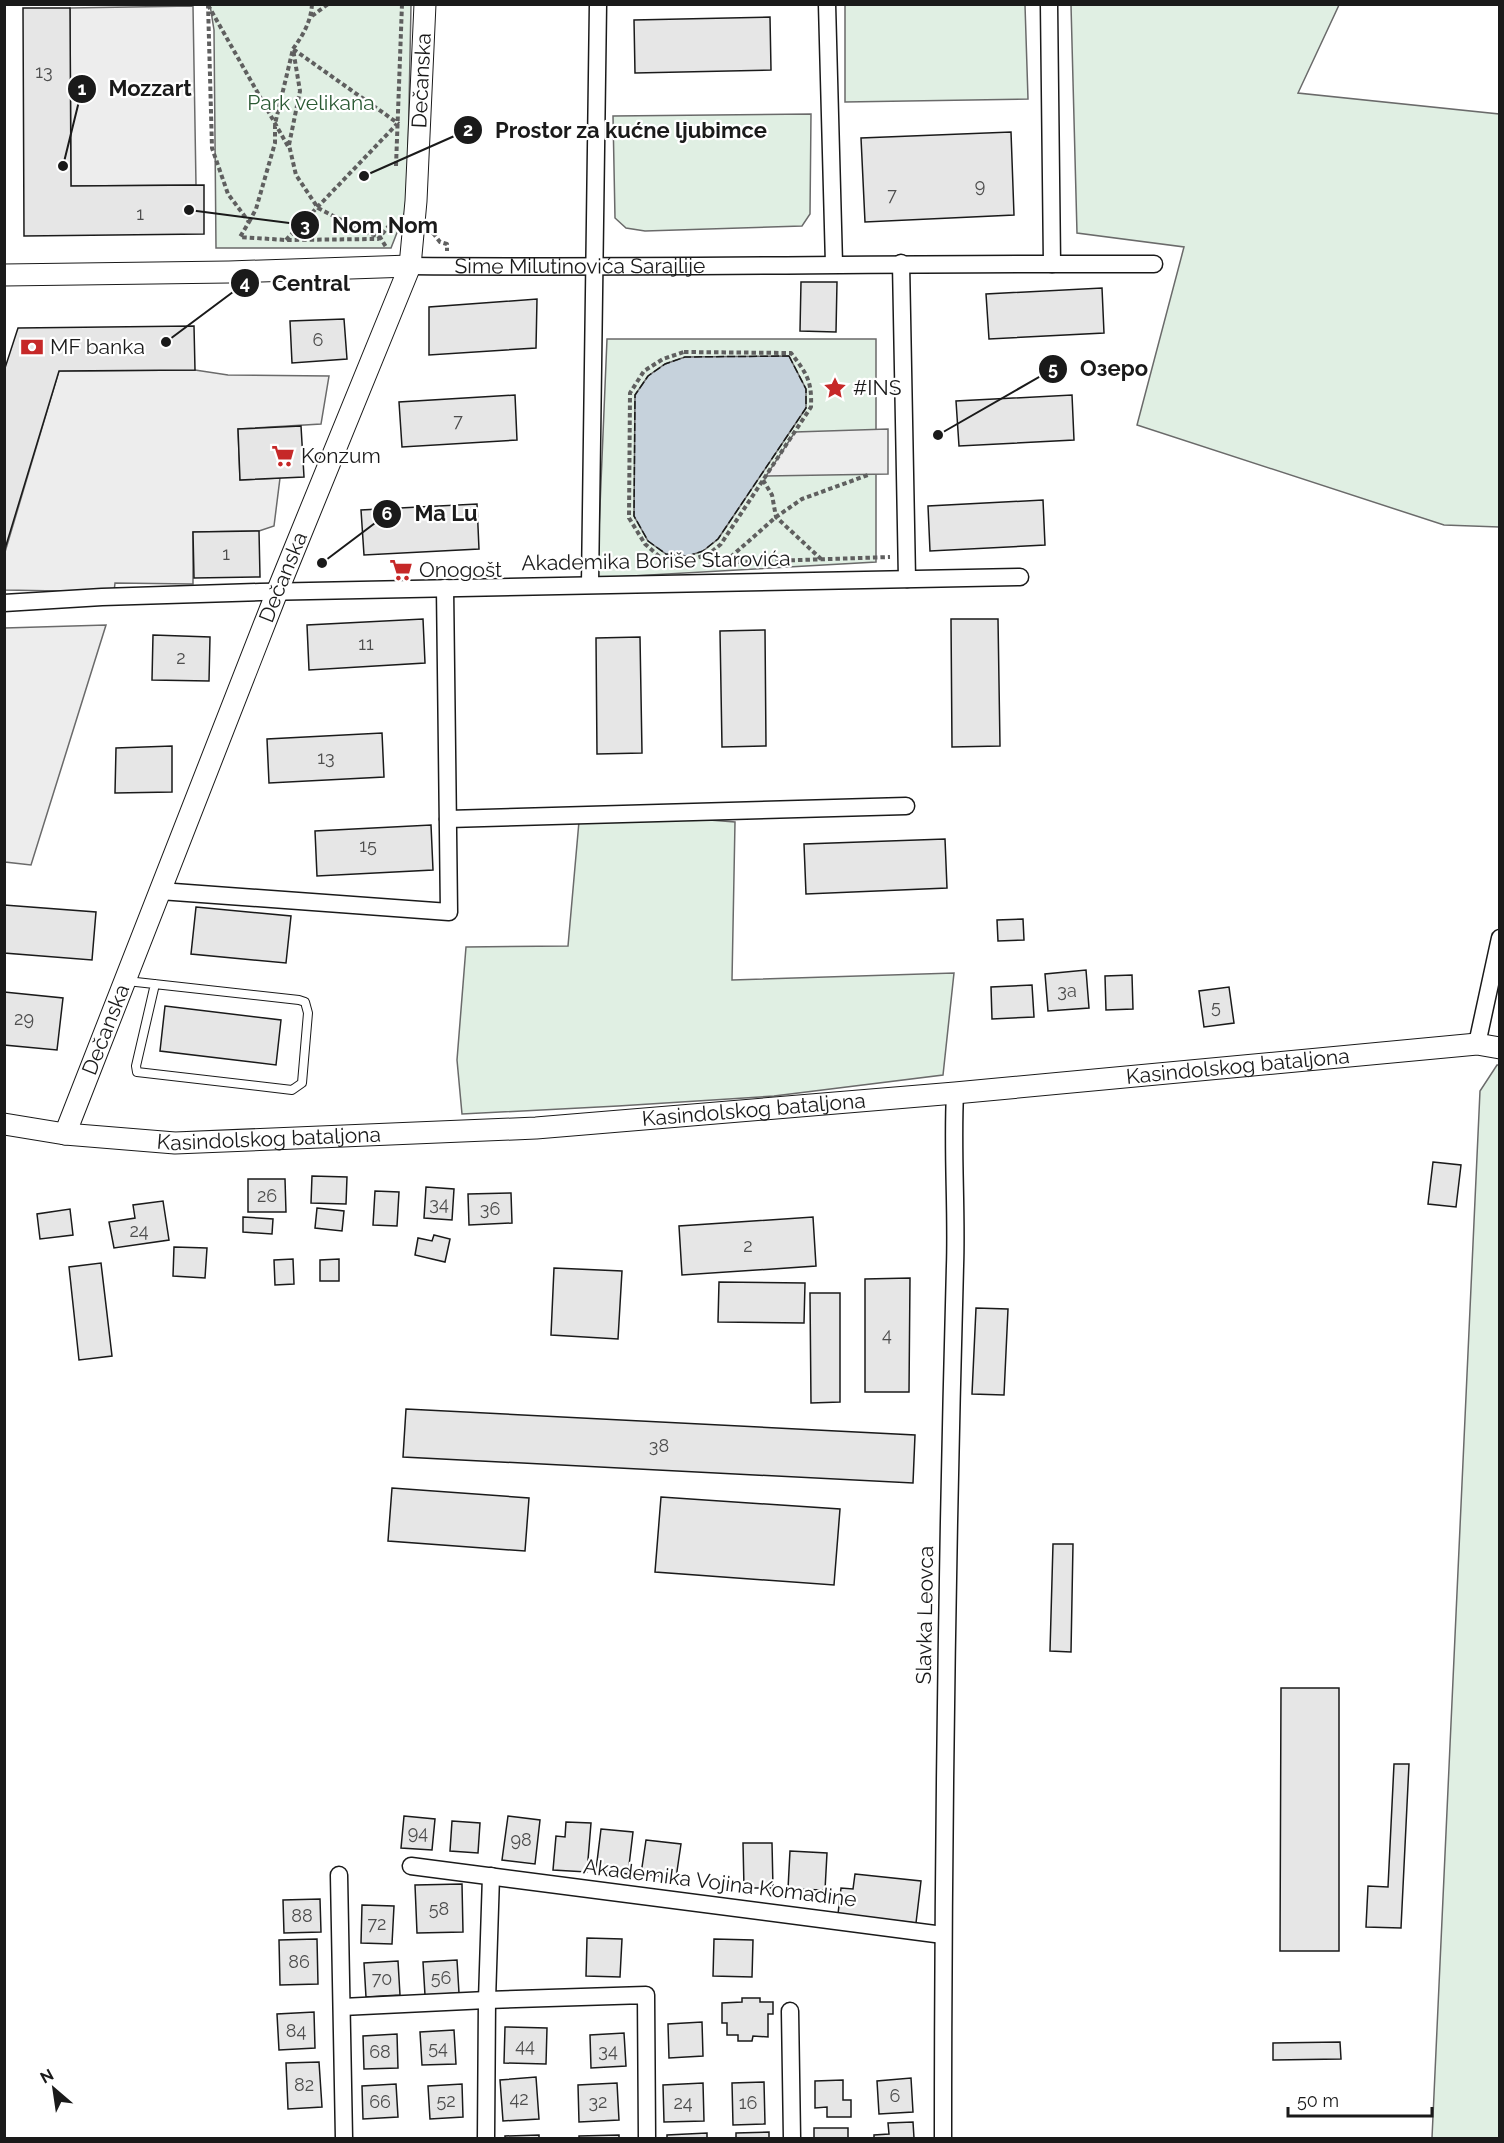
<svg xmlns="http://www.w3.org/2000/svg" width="1504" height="2143" font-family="Raleway,sans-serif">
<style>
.green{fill:#e0efe3;stroke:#6a6a6a;stroke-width:1.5}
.parking{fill:#ededed;stroke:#6a6a6a;stroke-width:1.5}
.water{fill:#c6d2dc;stroke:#6a6a6a;stroke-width:1.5}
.building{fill:#e6e6e6;stroke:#1a1a1a;stroke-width:1.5}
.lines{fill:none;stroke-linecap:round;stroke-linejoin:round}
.service-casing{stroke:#1a1a1a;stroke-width:10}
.minor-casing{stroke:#1a1a1a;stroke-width:19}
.tertiary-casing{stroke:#1a1a1a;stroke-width:23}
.path{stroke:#5f5f5f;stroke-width:4;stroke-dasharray:4.5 3;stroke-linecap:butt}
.service{stroke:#fff;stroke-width:8}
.minor{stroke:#fff;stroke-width:16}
.tertiary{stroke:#fff;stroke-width:21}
.fence{stroke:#1a1a1a;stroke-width:1.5;stroke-dasharray:8 3;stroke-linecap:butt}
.labels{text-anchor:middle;stroke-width:4.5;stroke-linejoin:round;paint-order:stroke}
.number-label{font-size:18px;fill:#4d4d4d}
.street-label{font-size:21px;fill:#1a1a1a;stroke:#fff}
.park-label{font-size:21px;fill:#2b5a34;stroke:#fff}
.poi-label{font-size:21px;fill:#1a1a1a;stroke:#fff;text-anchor:start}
.leader{fill:none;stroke:#1a1a1a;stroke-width:2}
.callout-dot{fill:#1a1a1a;stroke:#fff;stroke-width:2}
.mark-label{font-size:18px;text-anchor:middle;font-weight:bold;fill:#fff}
.callout-label{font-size:22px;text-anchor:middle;font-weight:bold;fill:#1a1a1a;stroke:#fff;stroke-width:4.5;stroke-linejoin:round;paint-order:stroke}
</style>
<rect width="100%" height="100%" fill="#fff"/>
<path class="green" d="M210,5H411L407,207L391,248H216L214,30Z
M845,5H1025L1028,99L845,102Z
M1071,5H1339L1298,93L1499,114V527L1444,525L1137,425L1184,247L1077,233Z
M811,114L810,214L802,226L645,231L626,228L615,218L613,116Z
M607,339H876V562L597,578Z
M580,810L735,822L732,980L954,973L943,1075L774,1096L618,1106L462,1114L457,1060L466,947L568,946Z
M1497,1065H1500L1499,2138H1432L1480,1091Z"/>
<path class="parking" d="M193,6L196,185L71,186L70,8Z
M195,370L228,375L329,376L321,424L238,429L240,480L280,478L274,526L259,531L193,532V584L115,583L114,592L5,590V552L59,371Z
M888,429V474L766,476L795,432Z
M106,625L31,865L5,862V628Z"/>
<path class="water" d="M789,356L806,389V408L718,539L703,551L688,556L666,554L648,541L634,516L635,395L648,376L665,364L685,357Z"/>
<path class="building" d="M23,8H70L71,186L204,185V234L24,236Z
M770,17L771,70L635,73L634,20Z
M1011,132L1014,215L865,222L861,138Z
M801,282H837L836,332L800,331Z
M1102,288L1104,333L989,339L986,294Z
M537,299L536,348L429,355V307Z
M344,319L347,359L292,363L290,321Z
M194,326L195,370L59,371L4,552V371L18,328Z
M515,395L517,440L402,447L399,402Z
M1072,395L1074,440L959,446L956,401Z
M301,426L304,477L240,480L238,429Z
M1043,500L1045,545L930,551L928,506Z
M477,504L479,549L364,555L361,510Z
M259,531L260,577L194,578L193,532Z
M423,619L425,663L309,670L307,625Z
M951,619H998L1000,746L952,747Z
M765,630L766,746L722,747L720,631Z
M153,635L210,637L209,681L152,680Z
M640,637L642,753L597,754L596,638Z
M382,733L384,777L269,783L267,739Z
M172,746V792L115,793L116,748Z
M431,825L433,870L317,876L315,831Z
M945,839L947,888L806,894L804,844Z
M4,905L96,912L92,960L4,953Z
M196,907L291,916L286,963L191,954Z
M1023,919L1024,940L998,941L997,920Z
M1086,970L1089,1008L1048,1011L1045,974Z
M1132,975L1133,1009L1106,1010L1105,976Z
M1032,985L1034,1017L992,1019L991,987Z
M1229,987L1234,1023L1204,1027L1199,991Z
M4,992L63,998L57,1050L4,1045Z
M165,1006L281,1020L276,1065L160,1051Z
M1433,1162L1461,1165L1456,1207L1428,1204Z
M312,1176L347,1177L346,1204L311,1203Z
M248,1179H285L286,1212H248Z
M426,1187L454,1189L452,1220L424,1218Z
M375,1191L399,1192L397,1226L373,1225Z
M511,1193L512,1223L469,1225L468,1194Z
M163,1201L169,1240L114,1248L109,1222L135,1218L133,1205Z
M317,1208L344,1211L342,1231L315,1228Z
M70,1209L73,1235L40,1239L37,1214Z
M243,1217L273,1219L272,1234L243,1232Z
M813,1217L816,1266L682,1275L679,1226Z
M434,1235L450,1239L445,1262L415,1255L418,1238L432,1241Z
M174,1247L207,1248L205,1278L173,1276Z
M293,1259L294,1284L275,1285L274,1260Z
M339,1259V1281H320V1260Z
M101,1263L112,1356L79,1360L69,1267Z
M554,1268L622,1271L618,1339L551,1335Z
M910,1278L909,1392H865V1279Z
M719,1282L805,1283L804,1323L718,1322Z
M810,1293H840V1402L811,1403Z
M976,1308L1008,1309L1004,1395L972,1394Z
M406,1409L915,1435L913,1483L403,1457Z
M392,1488L529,1498L525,1551L388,1541Z
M661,1497L840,1509L834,1585L655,1572Z
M1053,1544H1073L1071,1652L1050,1651Z
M1281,1688H1339V1951H1280Z
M1394,1764H1409L1401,1928L1366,1927L1368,1886L1388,1887Z
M404,1816L435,1819L432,1850L401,1848Z
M508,1816L540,1820L535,1864L502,1860Z
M452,1821L480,1823L478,1853L450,1851Z
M566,1822L591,1823L587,1872L553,1870L556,1836L565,1837Z
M601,1829L633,1832L628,1874L596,1870Z
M646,1840L681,1844L676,1878L641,1874Z
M743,1843H772L773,1888H744Z
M790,1851L827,1853L825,1890L788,1889Z
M855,1874L921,1881L916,1923L838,1914L841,1888L853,1889Z
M462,1884L463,1932L417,1933L415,1885Z
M320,1899L321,1932L284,1933L283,1900Z
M362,1905L394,1906L392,1944L361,1943Z
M587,1938L622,1939L620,1977L586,1976Z
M317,1939L318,1984L280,1985L279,1940Z
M714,1939L753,1940L752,1977L713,1976Z
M457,1960L459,1993L425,1995L423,1962Z
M398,1961L400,1995L366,1997L364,1963Z
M742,1998H760V2002H773V2014H768V2037L753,2036L752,2041H738V2035H727V2023H722V2003L742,2002Z
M314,2012L315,2048L279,2050L277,2014Z
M702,2022L703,2056L669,2058L668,2024Z
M505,2027L547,2028L546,2064L504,2063Z
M454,2030L456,2064L422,2065L420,2032Z
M624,2033L626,2066L591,2068L590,2035Z
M397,2034L398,2068L364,2069L363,2036Z
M1340,2042L1341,2059L1273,2060V2043Z
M319,2062L322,2107L288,2109L286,2063Z
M536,2077L539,2119L503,2121L500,2080Z
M911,2078L913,2112L879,2114L877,2081Z
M843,2080V2100H851V2117H827V2107L815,2108V2081Z
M764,2082L765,2124L733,2125L732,2083Z
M617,2083L619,2120L579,2122L578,2085Z
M703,2083L704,2121L664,2122L663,2085Z
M396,2084L398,2117L363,2119L362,2086Z
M462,2084L463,2117L430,2119L428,2086Z
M913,2122L914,2138H874V2135L889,2134L888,2123Z
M814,2128H848V2138H814Z
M769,2132V2138H736V2133Z
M707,2133V2138H667V2135Z
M539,2135V2138H505V2136Z
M619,2135V2138H579V2136Z"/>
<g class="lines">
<g class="service-casing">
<path id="service" d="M127,981L299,1000L305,1002L308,1013L302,1083L292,1090L137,1072L136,1066L155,984"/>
</g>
<g class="minor-casing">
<g id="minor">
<path d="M827,4L834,264"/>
<path d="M1049,4L1052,264"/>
<path d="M901,263L907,579"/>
<path id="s1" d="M410,266C658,268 906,263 1154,264"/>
<path d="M590,584L598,4"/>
<path d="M4,603L102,597L260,592L1020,577"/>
<path d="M448,819L906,806"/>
<path d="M160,891L449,912L445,588"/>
<path d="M1477,1044L1500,938"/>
<path d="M411,1866L943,1935"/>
<path d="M339,1875L344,2138"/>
<path d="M342,2007L487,2000L646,1995L647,2138"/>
<path d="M790,2011L792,2138"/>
<path d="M486,2138L487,2000L491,1876"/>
<path d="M943,2138C943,1848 947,1557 955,1266C957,1209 952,1151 955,1093"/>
</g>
</g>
<g class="tertiary-casing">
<g id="tertiary">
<path d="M4,275L229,272L410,266"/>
<path id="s2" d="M4,1124L65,1134L175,1143L536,1128L955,1093L1477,1044L1500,1048"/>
<path id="s3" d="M65,1134L277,592L410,266L416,201L425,4"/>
</g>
</g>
<path class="path" d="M208,4L212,148L228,194L249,222L240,237L286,240L378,239L393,221
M312,4C311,22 303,35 293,49L300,91L289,145L296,175L318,208L364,232L380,237L386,247
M208,5L289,148
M312,16L328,4
M396,166L402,4
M249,222L256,209L275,143V124L293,49L399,124
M433,233L440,242L447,244V251
M286,240L397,124
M684,352L791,353C807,374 812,381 811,407L721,544L709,554L687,561L661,558L645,544L629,518L630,393L644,371L663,359Z
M763,480L772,495L776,517L821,559
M725,562L776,517L802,499L868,475
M708,563L890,557"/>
<use href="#service" class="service"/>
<use href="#minor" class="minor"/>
<use href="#tertiary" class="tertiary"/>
<path class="fence" d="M789,356L806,389V408L718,539L703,551L688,556L666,554L648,541L634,516L635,395L648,376L665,364L685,357Z"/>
</g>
<defs>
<g id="bank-bare" transform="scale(1.8)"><path d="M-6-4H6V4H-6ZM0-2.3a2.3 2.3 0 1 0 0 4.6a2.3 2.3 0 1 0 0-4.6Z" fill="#c62828" stroke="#fff" stroke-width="2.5" paint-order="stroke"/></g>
<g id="sight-bare" transform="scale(1.8)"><path d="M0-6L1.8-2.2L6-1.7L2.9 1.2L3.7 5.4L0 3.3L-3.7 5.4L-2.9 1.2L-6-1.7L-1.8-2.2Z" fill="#c62828" stroke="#fff" stroke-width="2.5" paint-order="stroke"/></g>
<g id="supermarket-bare" transform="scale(1.8)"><path d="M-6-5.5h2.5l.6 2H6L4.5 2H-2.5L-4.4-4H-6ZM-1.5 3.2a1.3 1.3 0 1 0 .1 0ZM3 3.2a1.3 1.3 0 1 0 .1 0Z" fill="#c62828" stroke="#fff" stroke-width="2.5" paint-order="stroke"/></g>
</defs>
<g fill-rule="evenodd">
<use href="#bank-bare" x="32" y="347"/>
<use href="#sight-bare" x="835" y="388"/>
<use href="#supermarket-bare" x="283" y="456"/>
<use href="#supermarket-bare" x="401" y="570"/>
</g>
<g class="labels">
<g class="number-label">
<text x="44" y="78">13</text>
<text x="980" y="192">9</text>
<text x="892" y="201">7</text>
<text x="140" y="220">1</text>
<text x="318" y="346">6</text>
<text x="458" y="427">7</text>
<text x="226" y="560">1</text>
<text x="366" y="650">11</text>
<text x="181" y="664">2</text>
<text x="326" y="764">13</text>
<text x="368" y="852">15</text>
<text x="1067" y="997">3a</text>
<text x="1216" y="1013">5</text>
<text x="24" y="1025">29</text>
<text x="267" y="1202">26</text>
<text x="439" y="1210">34</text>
<text x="490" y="1215">36</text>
<text x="139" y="1237">24</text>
<text x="748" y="1252">2</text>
<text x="887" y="1341">4</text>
<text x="659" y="1452">38</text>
<text x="418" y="1839">94</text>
<text x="521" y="1846">98</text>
<text x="439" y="1915">58</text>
<text x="302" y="1922">88</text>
<text x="377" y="1930">72</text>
<text x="299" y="1968">86</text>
<text x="441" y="1984">56</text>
<text x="382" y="1985">70</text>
<text x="296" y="2037">84</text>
<text x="525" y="2052">44</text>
<text x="438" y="2054">54</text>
<text x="608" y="2057">34</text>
<text x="380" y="2058">68</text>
<text x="304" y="2091">82</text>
<text x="895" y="2102">6</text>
<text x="519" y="2105">42</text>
<text x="446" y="2107">52</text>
<text x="380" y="2108">66</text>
<text x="598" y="2108">32</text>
<text x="683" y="2109">24</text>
<text x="748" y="2109">16</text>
</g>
<g class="street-label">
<text dy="7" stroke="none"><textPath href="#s3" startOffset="1120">Dečanska</textPath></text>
<text dy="7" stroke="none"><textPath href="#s1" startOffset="170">Sime Milutinovića Sarajlije</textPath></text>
<text transform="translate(656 561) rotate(-1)" y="7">Akademika Boriše Starovića</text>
<text dy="7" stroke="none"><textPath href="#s3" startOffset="598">Dečanska</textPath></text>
<text dy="7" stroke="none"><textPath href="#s3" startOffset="112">Dečanska</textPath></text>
<text dy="7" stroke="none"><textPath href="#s2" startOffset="1238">Kasindolskog bataljona</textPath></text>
<text dy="7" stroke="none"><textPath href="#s2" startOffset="752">Kasindolskog bataljona</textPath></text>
<text dy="7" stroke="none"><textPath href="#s2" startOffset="266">Kasindolskog bataljona</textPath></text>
<text transform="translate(925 1615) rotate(-89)" y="7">Slavka Leovca</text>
<text transform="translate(720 1883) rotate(7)" y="7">Akademika Vojina Komadine</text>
</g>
<g class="park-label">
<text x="311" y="110">Park velikana</text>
</g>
<g class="poi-label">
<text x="50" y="354">MF banka</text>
<text x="853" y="395">#INS</text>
<text x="301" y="463">Konzum</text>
<text x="419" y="577">Onogošt</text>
</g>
</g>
<path class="leader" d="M63 166L82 89M364 176L468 130M189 210L305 225M166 342L245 283M938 435L1053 369M322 563L387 514"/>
<g class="callout-dot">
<circle cx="63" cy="166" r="6"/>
<circle cx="364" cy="176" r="6"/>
<circle cx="189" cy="210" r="6"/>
<circle cx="166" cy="342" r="6"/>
<circle cx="938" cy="435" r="6"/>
<circle cx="322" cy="563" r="6"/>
<circle cx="82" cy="89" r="15"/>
<circle cx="468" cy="130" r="15"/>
<circle cx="305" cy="225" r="15"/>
<circle cx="245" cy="283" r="15"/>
<circle cx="1053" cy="369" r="15"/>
<circle cx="387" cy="514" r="15"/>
</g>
<g class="mark-label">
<text x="82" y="95">1</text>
<text x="468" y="136">2</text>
<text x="305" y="232">3</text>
<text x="245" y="289">4</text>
<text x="1053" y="375">5</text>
<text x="387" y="520">6</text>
</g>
<g class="callout-label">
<text x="150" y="96">Mozzart</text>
<text x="631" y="138">Prostor za kućne ljubimce</text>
<text x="385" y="233">Nom Nom</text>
<text x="311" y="291">Central</text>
<text x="1114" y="376">Озеро</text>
<text x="446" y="521">Ma Lu</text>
</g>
<rect width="1504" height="2143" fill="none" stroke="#1a1a1a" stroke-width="12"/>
<g transform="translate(54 2089) rotate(331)" stroke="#ffffff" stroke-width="4.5" paint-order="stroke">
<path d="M0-4.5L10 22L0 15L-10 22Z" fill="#1a1a1a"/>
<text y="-9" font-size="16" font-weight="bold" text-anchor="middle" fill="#1a1a1a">N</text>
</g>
<path d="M1288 2107v9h144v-9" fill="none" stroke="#1a1a1a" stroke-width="3"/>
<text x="1297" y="2107" font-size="18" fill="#1a1a1a" stroke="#ffffff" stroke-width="4.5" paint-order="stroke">50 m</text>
</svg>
